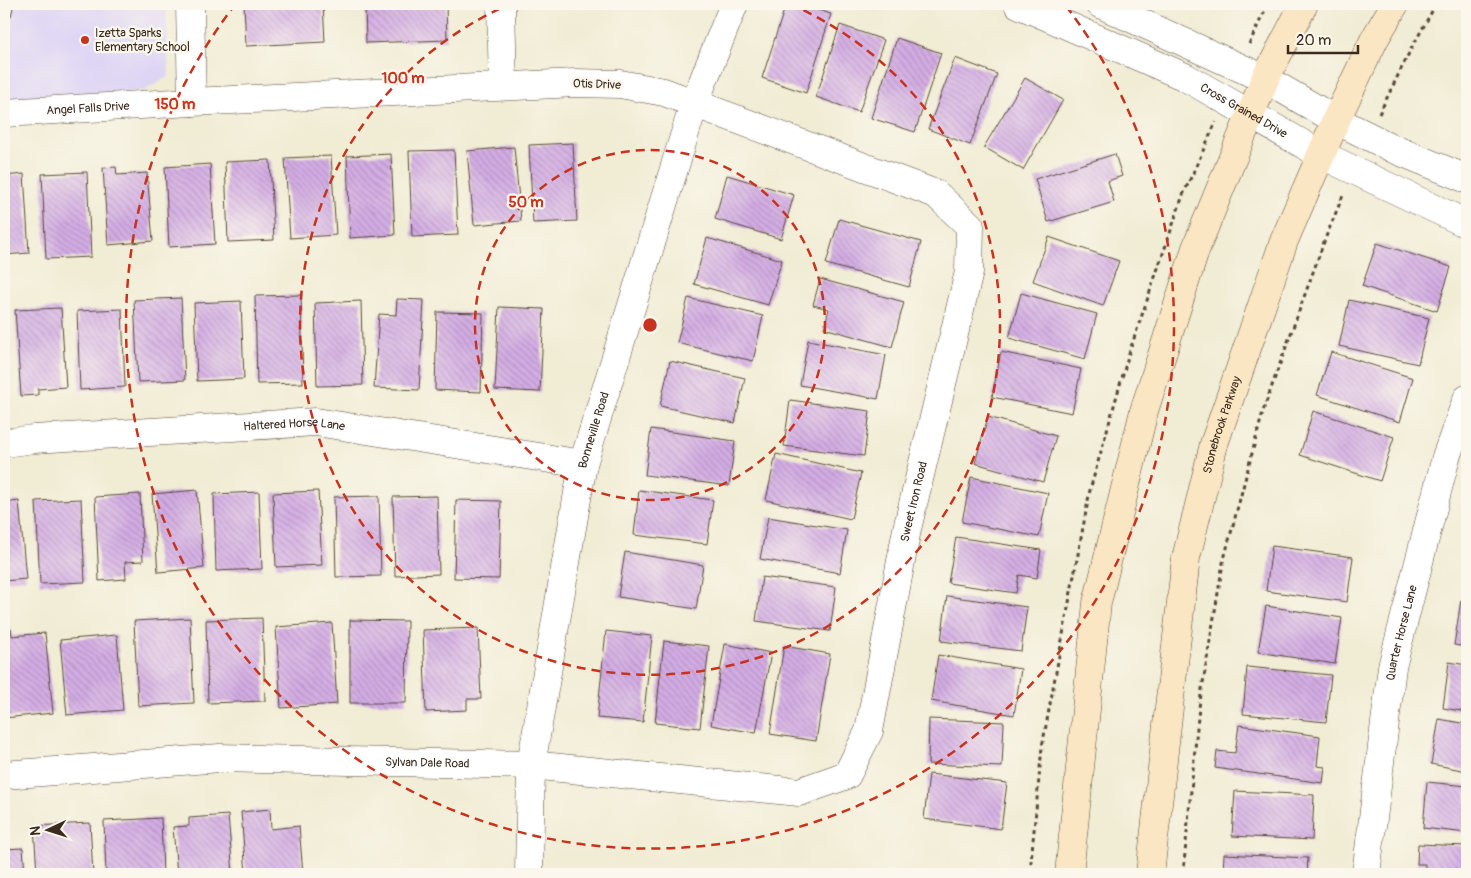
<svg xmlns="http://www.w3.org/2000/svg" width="1471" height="878" font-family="Pangolin,sans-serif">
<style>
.built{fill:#ded5f5}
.building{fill:url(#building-back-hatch)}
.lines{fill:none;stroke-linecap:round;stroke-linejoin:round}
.service-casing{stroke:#564739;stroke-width:16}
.minor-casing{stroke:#564739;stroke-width:29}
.secondary-casing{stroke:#564739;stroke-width:29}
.path{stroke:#564739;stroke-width:3;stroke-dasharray:4 4;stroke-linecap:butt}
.service{stroke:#fff;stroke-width:14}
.minor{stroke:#fff;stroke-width:28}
.secondary{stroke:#fbe6c3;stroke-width:28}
.ring{fill:none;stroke:#c8321e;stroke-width:2.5;stroke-dasharray:9 6}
.poi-dot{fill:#c8321e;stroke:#fbf7ec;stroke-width:2}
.labels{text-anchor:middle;stroke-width:4.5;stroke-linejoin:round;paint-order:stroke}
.poi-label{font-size:12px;fill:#3b2a1e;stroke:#fbf7ec;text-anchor:start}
.street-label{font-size:12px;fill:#3b2a1e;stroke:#fbf7ec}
.centre{fill:#c8321e;stroke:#fbf7ec;stroke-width:2.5}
.ring-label{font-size:15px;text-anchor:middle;font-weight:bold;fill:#c8321e;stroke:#fbf7ec;stroke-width:4.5;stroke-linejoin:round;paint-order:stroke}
</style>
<defs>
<pattern id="building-back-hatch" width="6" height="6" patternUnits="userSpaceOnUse" patternTransform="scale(1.25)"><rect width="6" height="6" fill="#d4ade5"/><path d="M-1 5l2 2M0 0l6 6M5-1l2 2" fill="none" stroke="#ad8db9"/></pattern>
</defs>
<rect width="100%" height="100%" fill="#fbf7ec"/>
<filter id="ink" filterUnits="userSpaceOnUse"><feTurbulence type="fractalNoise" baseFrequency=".02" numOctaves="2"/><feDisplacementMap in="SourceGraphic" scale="10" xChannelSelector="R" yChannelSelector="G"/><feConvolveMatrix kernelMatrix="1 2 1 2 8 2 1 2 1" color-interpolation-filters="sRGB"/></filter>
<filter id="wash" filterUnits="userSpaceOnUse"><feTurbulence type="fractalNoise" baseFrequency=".0096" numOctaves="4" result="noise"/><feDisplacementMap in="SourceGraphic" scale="20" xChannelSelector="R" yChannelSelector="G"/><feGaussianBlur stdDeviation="1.12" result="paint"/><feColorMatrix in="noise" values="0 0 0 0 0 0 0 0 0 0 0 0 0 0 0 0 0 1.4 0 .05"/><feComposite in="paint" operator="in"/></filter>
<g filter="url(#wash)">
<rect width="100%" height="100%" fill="#f1ecd4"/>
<path class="built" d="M4,4H166L169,76L144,91L4,98Z"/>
<g id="blocks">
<path class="building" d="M244,4H323L325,42L246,46Z
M365,4H446L447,40L366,43Z
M786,4H800L831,14L806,93L762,78Z
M840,25L884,40L859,112L816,97Z
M897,38L941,53L915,132L871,118Z
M955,58L997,74L970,145L928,129Z
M1025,78L1063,100L1023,170L984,147Z
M573,143L577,221L533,223L529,145Z
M514,147L521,221L474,225L467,151Z
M454,150L458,235L412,237L409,151Z
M391,154L395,235L350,238L347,156Z
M1115,154L1122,176L1108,181L1114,202L1048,222L1035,179Z
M331,156L336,235L290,238L285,158Z
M270,160L274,240L228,242L225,162Z
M210,164L215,244L169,247L165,167Z
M116,167L117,175L147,173L153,241L108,245L103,168Z
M87,172L91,257L46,259L42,174Z
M24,174L29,253L4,255V176Z
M727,175L794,195L781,239L715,219Z
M839,219L921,242L909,287L826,264Z
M1049,237L1119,261L1103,306L1033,281Z
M707,238L782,260L768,305L694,284Z
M1377,243L1451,267L1437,311L1362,286Z
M820,279L904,302L892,347L824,328L829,309L813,305Z
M1021,293L1097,314L1085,359L1009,338Z
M301,295L303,383L257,384L255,296Z
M181,298L185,380L138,382L134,300Z
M688,298L763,316L753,361L677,343Z
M397,299L424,300L419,390L374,388L379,314L396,315Z
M1349,300L1429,318L1418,364L1339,346Z
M241,301L244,379L197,381L194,303Z
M361,301L363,385L317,386L315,303Z
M499,307L544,309L540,392L495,390Z
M61,308L66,387L38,389V395L21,396L15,310Z
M122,309L125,387L80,390L77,311Z
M437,312L483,313L481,392L435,390Z
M808,340L886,355L878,399L800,385Z
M1001,352L1081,369L1072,413L992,397Z
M1331,352L1413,378L1400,422L1317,395Z
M670,361L745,378L735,423L660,406Z
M4,370H5L7,390H4Z
M790,400L870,411L864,456L784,446Z
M1313,411L1394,437L1380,481L1300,455Z
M988,417L1056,436L1043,482L975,463Z
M651,429L735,441L729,486L645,475Z
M776,454L861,473L851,519L766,500Z
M971,477L1048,493L1039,537L962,522Z
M197,490L204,568L158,572L152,494Z
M639,490L713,500L707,544L634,535Z
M318,491L322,565L276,567L273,493Z
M259,492L262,569L216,571L214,494Z
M140,494L143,561L125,562L126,579L99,581L95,497Z
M379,496L381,576L336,577L334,497Z
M437,496L439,574L395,576L393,497Z
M81,499L85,582L40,584L36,501Z
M456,500L501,501L499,579L454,578Z
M19,501L26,579L4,581V503Z
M768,517L847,530L840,573L760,559Z
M956,537L1041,550L1037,578L1019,575L1016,593L948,583Z
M1272,546L1353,557L1347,602L1266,591Z
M625,552L703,565L696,609L618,597Z
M762,577L836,587L830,631L756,621Z
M947,596L1027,607L1021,651L941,641Z
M1461,600L1467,601V647L1454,645Z
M1266,606L1342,618L1335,664L1258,652Z
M190,618L194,703L138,706L134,621Z
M262,618L265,701L208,703L206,620Z
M350,620L407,621L406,703H350Z
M332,623L337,704L281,708L276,627Z
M478,628L481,699H467V710L426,712L423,630Z
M4,629H11L12,636L45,633L53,713L4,718Z
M606,631L652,636L643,722L597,718Z
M117,635L123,710L67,715L60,640Z
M664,641L709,646L700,728L655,723Z
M725,644L771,653L756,733L711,725Z
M784,646L830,654L816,741L770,734Z
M938,655L1021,669L1014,715L931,701Z
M1449,662L1467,665V712L1443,708Z
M1247,667L1331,675L1326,722L1243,714Z
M929,719L1004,722L1002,767L928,764Z
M1439,719L1467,724V771L1431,764Z
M1239,725L1320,736L1317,766L1325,767L1323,783L1215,768L1217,751L1235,753Z
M929,774L1007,783L1001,829L924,819Z
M1427,782L1467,786V833L1423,828Z
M1235,791L1314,795L1312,840L1232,836Z
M270,809L271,829L299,826L303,874H246L241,812Z
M228,815L233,874H177L173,827L189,826V818Z
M161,818L163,874H106L104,821Z
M90,823L93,874H37L34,826Z
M1418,844L1467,846V874H1425V864H1417Z
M23,848L25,874H4V849Z
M1224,854L1308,858L1307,874H1223Z"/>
</g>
</g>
<g filter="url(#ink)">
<use href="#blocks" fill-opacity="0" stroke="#564739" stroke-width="1"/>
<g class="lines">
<g class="service-casing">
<path id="service" d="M4,13L6,4"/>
</g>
<g class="minor-casing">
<g id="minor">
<path d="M501,4L503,86"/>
<path id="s1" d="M1018,4L1185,77L1322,155L1467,224"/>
<path d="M1100,4L1265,79L1336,120L1394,149L1467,179"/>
<path id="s2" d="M4,113L192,102L190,4"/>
<path id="s3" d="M4,443L34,439L316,422L583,464"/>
<path id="s4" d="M4,775L220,758L531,765L799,792L847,775L869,731L907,529L969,272L970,226L936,194L664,92L620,84L575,83L192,102"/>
<path id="s5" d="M529,874L531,765L583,464L694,104L734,4"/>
<path id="s6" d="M1366,874L1392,667L1446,457L1467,399"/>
</g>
</g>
<g class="secondary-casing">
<g id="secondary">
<path d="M1069,874L1097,603L1144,411L1196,248L1265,79L1304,4"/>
<path id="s7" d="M1150,874L1186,558L1214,444L1284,241L1336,120L1374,40L1395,4"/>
</g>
</g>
<path class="path" d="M1249,44L1268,4
M1379,114L1410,51L1436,4
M1030,872L1042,747L1090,490L1129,353L1183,195L1216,122
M1183,874L1199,707L1223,563L1264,408L1325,239L1344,193"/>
<use href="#service" class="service"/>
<use href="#minor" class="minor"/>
<use href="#secondary" class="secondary"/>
</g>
</g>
<g class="ring">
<circle cx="650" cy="325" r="175"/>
<path d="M790 4A350 350 0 1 1 510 4"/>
<path d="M1066 6A524 524 0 1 1 234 6"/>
</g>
<circle class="poi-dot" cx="85" cy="40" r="5"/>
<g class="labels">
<g class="poi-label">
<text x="95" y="37">Izetta Sparks<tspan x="95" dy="14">Elementary School</tspan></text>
</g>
<g class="street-label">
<text transform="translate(597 84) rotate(2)" y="4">Otis Drive</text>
<text dy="4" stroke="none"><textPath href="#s2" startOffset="84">Angel Falls Drive</textPath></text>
<text dy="4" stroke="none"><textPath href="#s1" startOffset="250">Cross Grained Drive</textPath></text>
<text dy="4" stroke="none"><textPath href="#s7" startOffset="456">Stonebrook Parkway</textPath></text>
<text dy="4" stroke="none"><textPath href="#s3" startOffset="291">Haltered Horse Lane</textPath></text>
<text dy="4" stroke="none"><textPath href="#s5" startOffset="450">Bonneville Road</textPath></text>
<text dy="4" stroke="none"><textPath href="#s4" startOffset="1131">Sweet Iron Road</textPath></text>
<text dy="4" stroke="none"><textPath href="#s6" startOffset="244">Quarter Horse Lane</textPath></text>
<text dy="4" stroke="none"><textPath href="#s4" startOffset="424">Sylvan Dale Road</textPath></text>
</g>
</g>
<circle cx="650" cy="325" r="8" class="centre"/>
<g class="ring-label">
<text x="403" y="83">100 m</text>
<text x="175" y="109">150 m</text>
<text x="526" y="207">50 m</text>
</g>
<rect width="1471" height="878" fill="none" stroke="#fbf7ec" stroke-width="20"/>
<g transform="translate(48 830) rotate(266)" stroke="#fbf7ec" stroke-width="4" paint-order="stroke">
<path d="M0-4L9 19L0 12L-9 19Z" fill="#3b2a1e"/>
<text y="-8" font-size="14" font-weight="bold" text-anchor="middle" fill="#3b2a1e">N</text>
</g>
<path d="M1288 45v8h70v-8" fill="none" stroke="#3b2a1e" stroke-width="2.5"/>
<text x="1296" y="45" font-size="15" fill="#3b2a1e" stroke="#fbf7ec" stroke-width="4" paint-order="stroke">20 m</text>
</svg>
